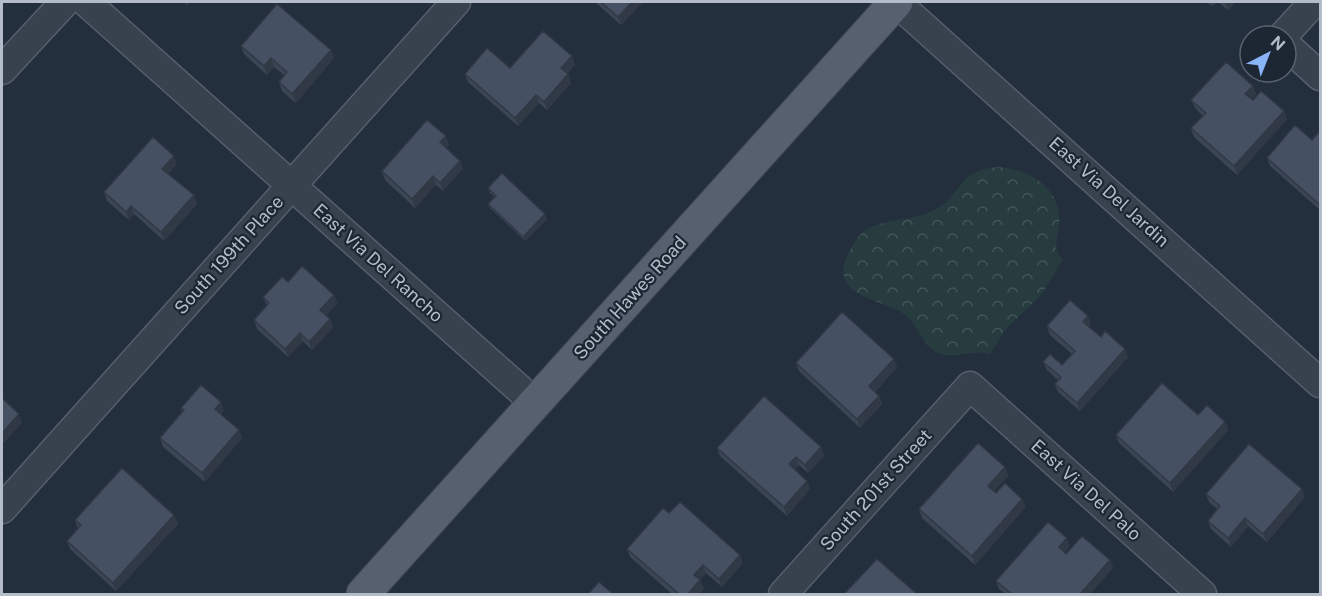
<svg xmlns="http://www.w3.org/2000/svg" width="1322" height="596" font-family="'Public Sans',sans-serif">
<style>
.park{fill:url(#park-crowns)}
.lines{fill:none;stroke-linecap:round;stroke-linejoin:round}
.minor-casing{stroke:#565f6c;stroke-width:31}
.major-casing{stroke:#414a57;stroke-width:35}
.minor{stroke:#38414e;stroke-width:28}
.major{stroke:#56606e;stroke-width:33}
.wall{fill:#3b4654}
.shaded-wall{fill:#303945}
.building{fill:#455162;stroke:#303945;stroke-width:1.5}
.labels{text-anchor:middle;stroke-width:4.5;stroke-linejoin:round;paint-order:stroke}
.street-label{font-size:18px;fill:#b4bcc9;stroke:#1d2633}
</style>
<defs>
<pattern id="park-crowns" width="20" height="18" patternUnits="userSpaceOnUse" patternTransform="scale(1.5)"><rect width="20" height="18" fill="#263c3f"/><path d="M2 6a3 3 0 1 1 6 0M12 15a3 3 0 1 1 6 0" fill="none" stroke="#435659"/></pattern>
</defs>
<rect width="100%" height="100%" fill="#242f3e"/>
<path class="park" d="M998,167C1029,169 1062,188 1059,224C1058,237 1051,250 1063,259L1042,294L1006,329L990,354C973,349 957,359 941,354C922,348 919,325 904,314C884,299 831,298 846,259C850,250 855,239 863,232C879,219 909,221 928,213C951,204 953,191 968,177C976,170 988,168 998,167Z"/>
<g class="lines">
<g class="minor-casing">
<path id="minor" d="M86,2L535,403
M896,2L1320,383
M1283,36L1314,2
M1286,45L1320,76
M2,70L65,2
M2,509L456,2
M783,594L970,386L1202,594"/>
</g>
<g class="major-casing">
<path id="major" d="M363,594L896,2"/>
</g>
<use href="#minor" class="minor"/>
<use href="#major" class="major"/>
</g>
<path class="wall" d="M595,2H643L621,25Z
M1206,2H1217L1213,6Z
M1218,2H1236L1228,10Z
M241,46L331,50L334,58L296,103L282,91L279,82L285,76L274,67L267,75L244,54Z
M572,56L575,65L567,74L571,83L547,110L539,103L518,126L468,82L465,74L510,68Z
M1253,86L1256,94L1251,99L1287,119L1237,175L1194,137L1191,128L1203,116L1195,108L1191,100Z
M1320,134V210L1270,166L1267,158L1312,140Z
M449,145L446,148L460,161L463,169L443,191L436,185L415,208L385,180L382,171Z
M177,164L168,174L197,204L164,241L134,214L129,220L107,201L104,192Z
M488,188L545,214L547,219L525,241L490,208L488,204L495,197L490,193Z
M288,282L334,295L337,303L326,316L330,319L333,328L312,350L303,341L288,357L257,329L254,320L267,306L263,297Z
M1091,324L1089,327L1101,337L1128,357L1080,411L1058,392L1055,384L1058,380L1047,370L1043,362L1062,365L1072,354L1050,335L1047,326Z
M796,363L897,367L875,392L879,396L882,404L860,428L799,371Z
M181,408L224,410L221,414L239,430L242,438L205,482L163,447L160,438L182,412Z
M1225,422L1228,430L1173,492L1119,443L1116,435Z
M821,447L824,456L808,473L799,465L795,469L807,481L810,489L787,516L720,456L717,448Z
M1005,467L1008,476L994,491L1026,507L975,565L922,518L919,509Z
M1206,494L1305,497L1267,542L1248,526L1231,547L1211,529L1208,521L1218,510L1209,502Z
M669,513L743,563L722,587L706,573L700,580L704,589L699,594H672L630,557L627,549Z
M174,515L178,524L116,591L70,549L67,541L78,529L75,520Z
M1070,546L1065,552L1066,554L1110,560L1113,568L1090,594H1006L999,589L996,581Z"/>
<path class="shaded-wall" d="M185,2H190L186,6Z
M632,2H643L621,25L618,17Z
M1211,2H1217L1213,6Z
M1225,2H1236L1228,10Z
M331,50L334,58L296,103L292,94Z
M572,56L575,65L564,77L561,68Z
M271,58L274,67L267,75L264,66Z
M568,74L571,83L547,110L544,102Z
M1253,86L1256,94L1248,102L1245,94Z
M536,95L539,103L518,126L515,118Z
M1284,111L1287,119L1237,175L1234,166Z
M446,136L449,145L443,151L440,142Z
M174,156L177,164L165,178L162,169Z
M460,161L463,169L443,191L440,183Z
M433,176L436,185L415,208L412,199Z
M194,195L197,204L164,241L161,232Z
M131,206L134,214L129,220L126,212Z
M545,214L547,219L525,241L523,237Z
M334,295L337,303L323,319L320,310Z
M1088,316L1091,324L1086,330L1083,322Z
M330,319L333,328L312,350L309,342Z
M300,333L303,341L288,357L285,349Z
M1125,349L1128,357L1080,411L1077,403Z
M894,359L897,367L872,395L869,386Z
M879,396L882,404L860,428L857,419Z
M221,402L224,410L218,417L215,409Z
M19,414L22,423L2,445V433Z
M1225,422L1228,430L1173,492L1170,483Z
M239,430L242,438L205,482L202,473Z
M821,447L824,456L808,473L805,465Z
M796,457L799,465L792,472L789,464Z
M1005,467L1008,476L991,494L988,486Z
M807,481L810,489L787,516L784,507Z
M1302,489L1305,497L1267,542L1263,534Z
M1022,499L1026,507L975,565L972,556Z
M174,515L178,524L116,591L113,583Z
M1245,518L1248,526L1231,547L1228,538Z
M1067,538L1070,546L1062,556L1059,547Z
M740,555L743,563L722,587L719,579Z
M1110,560L1113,568L1090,594H1080Z
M703,565L706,573L697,583L694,575Z
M700,580L704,589L699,594H688Z"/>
<path class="building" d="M601,2H632L618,17Z
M277,4L331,50L292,94L279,82L287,72L271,58L264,66L241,46Z
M543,31L572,56L561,68L568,74L544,102L536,95L515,118L465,74L487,48L510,68Z
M1226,62L1253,86L1245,94L1253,100L1261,91L1284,111L1234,166L1191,128L1206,113L1191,100Z
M427,120L446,136L440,142L460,161L440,183L433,176L412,199L382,171Z
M1295,125L1312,140L1319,132L1320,134V205L1267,158Z
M153,137L174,156L162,169L194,195L161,232L131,206L126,212L104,192Z
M502,173L545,214L523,237L488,204L496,196L488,188Z
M302,266L334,295L320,310L330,319L309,342L300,333L285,349L254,320L269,303L263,297L282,277L288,282Z
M1070,300L1088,316L1083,322L1101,337L1105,331L1125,349L1077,403L1055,384L1061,377L1043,362L1050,354L1062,365L1075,351L1047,326Z
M842,312L894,359L869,386L879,396L857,419L796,363Z
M1162,383L1198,415L1207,405L1225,422L1170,483L1116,435Z
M201,385L221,402L215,409L239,430L202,473L160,438L184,410L181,408Z
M764,396L821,447L805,465L796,457L789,464L807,481L784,507L717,448Z
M2,398L19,414L2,433Z
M978,443L1005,467L988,486L996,493L1005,483L1022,499L972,556L919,509Z
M1249,444L1302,489L1263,534L1245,518L1228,538L1208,521L1220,506L1206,494Z
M122,468L174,515L113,583L67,541L81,525L75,520Z
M680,502L740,555L719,579L703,565L694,575L700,580L688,594H679L627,549L663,508L669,513Z
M1048,522L1067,538L1059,547L1066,554L1082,536L1110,560L1080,594H1012L996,581Z
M877,559L917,594H844Z
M599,582L613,594H588Z"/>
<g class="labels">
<g class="street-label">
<text transform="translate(1109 192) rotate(42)" y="6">East Via Del Jardin</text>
<text transform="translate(229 255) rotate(-48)" y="6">South 199th Place</text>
<text transform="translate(378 263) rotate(42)" y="6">East Via Del Rancho</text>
<text transform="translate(630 298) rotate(-48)" y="6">South Hawes Road</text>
<text transform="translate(876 490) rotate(-48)" y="6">South 201st Street</text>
<text transform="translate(1086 490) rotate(42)" y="6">East Via Del Palo</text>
</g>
</g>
<rect width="1322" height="596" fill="none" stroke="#b4bcc9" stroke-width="6"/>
<g transform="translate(1268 54) rotate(42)"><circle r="28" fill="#1d2633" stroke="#59626f" stroke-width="1.5"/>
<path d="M0-4.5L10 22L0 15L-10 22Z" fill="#8ab4f8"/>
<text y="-9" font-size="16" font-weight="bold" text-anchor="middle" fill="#b4bcc9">N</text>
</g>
</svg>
